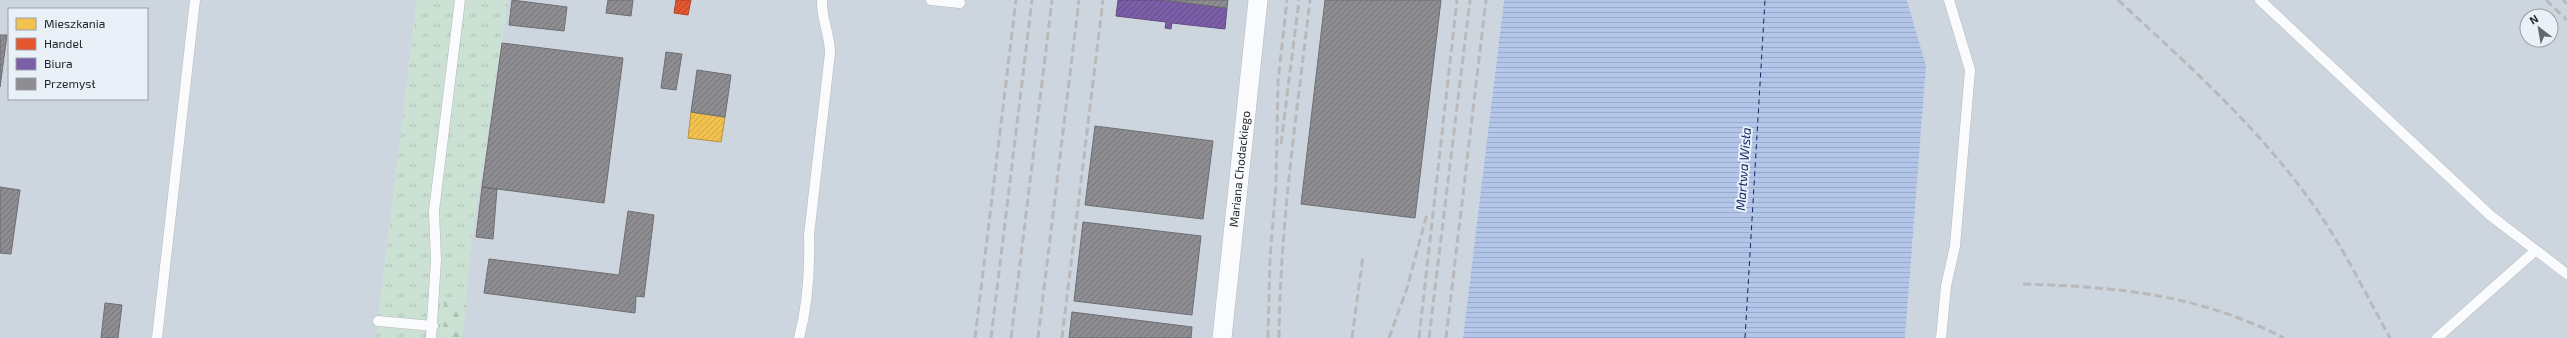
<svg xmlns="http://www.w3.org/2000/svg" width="2567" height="338" font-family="'Exo 2',sans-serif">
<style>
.built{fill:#cdd6de;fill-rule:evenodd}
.grass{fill:url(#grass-tufts)}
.forest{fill:url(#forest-firs)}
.water{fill:url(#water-rules)}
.homes{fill:url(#homes-hatch);stroke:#b49243}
.shops{fill:url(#shops-hatch);stroke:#aa482c}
.offices{fill:url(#offices-hatch);stroke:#614d81}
.industry{fill:url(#industry-hatch);stroke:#6d6e72}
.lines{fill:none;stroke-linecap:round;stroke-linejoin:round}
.ferry{stroke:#112762;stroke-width:1;stroke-dasharray:5 4;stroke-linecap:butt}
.service-casing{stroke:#b6b9bd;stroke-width:11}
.minor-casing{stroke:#b6b9bd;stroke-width:20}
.service{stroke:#fafbfc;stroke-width:10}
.minor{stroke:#fafbfc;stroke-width:19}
.rail{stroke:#b9b9bb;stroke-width:3;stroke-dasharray:8 4;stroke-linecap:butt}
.labels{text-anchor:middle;stroke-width:4;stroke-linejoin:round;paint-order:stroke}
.street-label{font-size:12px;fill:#232528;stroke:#e9f0f8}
.water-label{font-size:13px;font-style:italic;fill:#112762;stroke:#e9f0f8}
</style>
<defs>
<pattern id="grass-tufts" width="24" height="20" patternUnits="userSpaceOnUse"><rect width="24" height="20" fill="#cbe1d3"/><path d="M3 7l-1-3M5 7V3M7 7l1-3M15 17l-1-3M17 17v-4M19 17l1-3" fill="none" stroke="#aec1b5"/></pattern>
<pattern id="forest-firs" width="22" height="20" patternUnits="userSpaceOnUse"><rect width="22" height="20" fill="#cbe1d3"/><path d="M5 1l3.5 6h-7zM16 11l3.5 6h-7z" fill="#aec1b5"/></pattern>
<pattern id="water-rules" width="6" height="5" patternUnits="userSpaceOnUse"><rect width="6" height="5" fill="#b3c6ea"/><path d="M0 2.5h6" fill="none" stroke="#9aaac9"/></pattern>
<pattern id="homes-hatch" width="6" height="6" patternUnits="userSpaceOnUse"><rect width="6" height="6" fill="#f2c14e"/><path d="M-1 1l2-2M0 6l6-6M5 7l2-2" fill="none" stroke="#cfa644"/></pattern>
<pattern id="shops-hatch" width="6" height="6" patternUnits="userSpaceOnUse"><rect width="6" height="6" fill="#e4572e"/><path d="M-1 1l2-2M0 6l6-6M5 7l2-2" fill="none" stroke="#b84827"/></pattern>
<pattern id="offices-hatch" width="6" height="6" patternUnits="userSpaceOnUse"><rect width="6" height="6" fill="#7b5ea7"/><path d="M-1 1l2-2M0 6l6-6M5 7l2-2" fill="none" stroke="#644d88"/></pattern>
<pattern id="industry-hatch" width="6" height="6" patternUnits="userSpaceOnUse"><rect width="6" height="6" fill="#8d8d92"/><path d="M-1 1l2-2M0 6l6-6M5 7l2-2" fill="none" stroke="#737377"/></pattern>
</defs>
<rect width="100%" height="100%" fill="#dee3e8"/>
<path class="built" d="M0,0H417L376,338H0ZM9,9H147V99H9Z
M508,0H1504L1463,338H462L472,235Z
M1907,0H2567V338H1905L1926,66ZM2527,16H2551V40H2527Z"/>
<path class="grass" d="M417,0H508L472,235L466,305L444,301L443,338H376Z"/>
<path class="forest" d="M444,301L466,305L462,338H443Z"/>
<path class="water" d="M1504,0H1907L1926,66L1905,338H1463Z"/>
<path class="homes" d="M691,112L725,117L721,142L688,138Z"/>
<path class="shops" d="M676,0H691L688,15L674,13Z"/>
<path class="offices" d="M1118,0H1163L1227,8L1225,29L1172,23L1171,29L1165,28L1166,22L1116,16Z"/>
<path class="industry" d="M512,0L567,7L564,31L509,25Z
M608,0H633L631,16L606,13Z
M1163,0H1228L1227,8Z
M1325,0H1441L1415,218L1301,204Z
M0,35H7L0,87Z
M502,43L623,58L604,203L482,187Z
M666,52L682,54L676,90L661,88Z
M697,70L731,75L725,117L691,112Z
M1095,126L1213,141L1203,219L1085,205Z
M0,187L20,190L11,254L0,253Z
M482,187L497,189L493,239L476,237Z
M628,211L654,215L644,297L636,296L635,313L484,293L489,259L619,275Z
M1083,222L1201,236L1192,315L1074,301Z
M105,303L122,305L118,338H101Z
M1072,312L1192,327L1191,338H1069Z"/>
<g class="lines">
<path class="ferry" d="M1745,338L1765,0"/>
<g class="service-casing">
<path id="service" d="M931,0L960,3
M2260,0L2491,216L2567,274
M378,321L433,326
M157,338L195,0
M431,338L436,260L434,211L460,0
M799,338C808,304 810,271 809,235L830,53C830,34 821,19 822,0
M1941,338L1946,286L1955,246L1970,70L1949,0
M2437,338L2536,250"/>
</g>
<g class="minor-casing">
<g id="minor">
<path id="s1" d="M1222,338L1258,0"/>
</g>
</g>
<use href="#service" class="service"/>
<use href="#minor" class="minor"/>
<path class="rail" d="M2118,0C2186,63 2255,124 2309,199C2341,242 2364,291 2390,338
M2546,0L2567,20
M2563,0L2567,4
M1281,144L1299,0
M2023,284C2119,287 2197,294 2284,338
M975,338L1016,0
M991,338L1032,0
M1011,338L1052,0
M1038,338L1079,0
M1062,338L1103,0
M1268,338L1270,259L1276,185L1278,81L1287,0
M1279,338C1280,224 1297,113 1310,0
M1352,338L1363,256
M1389,338L1407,288L1427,214
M1419,338L1457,0
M1429,338L1470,0
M1446,338L1486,0"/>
</g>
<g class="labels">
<g class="street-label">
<text dy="4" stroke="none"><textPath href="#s1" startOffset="170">Mariana Chodackiego</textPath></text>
</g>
<g class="water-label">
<text transform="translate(1743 169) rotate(-86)" y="5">Martwa Wisła</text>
</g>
</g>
<rect x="8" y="8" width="140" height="92" fill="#e9f0f8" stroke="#9a9fa5"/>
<rect x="16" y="18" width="20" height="12" fill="#f2c14e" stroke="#9a9fa5"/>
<text x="44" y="28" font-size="12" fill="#232528">Mieszkania</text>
<rect x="16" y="38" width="20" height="12" fill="#e4572e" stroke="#9a9fa5"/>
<text x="44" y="48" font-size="12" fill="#232528">Handel</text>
<rect x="16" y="58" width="20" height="12" fill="#7b5ea7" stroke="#9a9fa5"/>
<text x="44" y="68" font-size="12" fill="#232528">Biura</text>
<rect x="16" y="78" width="20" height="12" fill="#8d8d92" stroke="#9a9fa5"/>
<text x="44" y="88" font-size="12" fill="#232528">Przemysł</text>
<g transform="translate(2539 28) rotate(329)"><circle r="19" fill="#e9f0f8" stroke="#9a9fa5"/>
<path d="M0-3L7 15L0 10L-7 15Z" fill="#64686b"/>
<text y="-6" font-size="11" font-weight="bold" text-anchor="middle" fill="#232528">N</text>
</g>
</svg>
